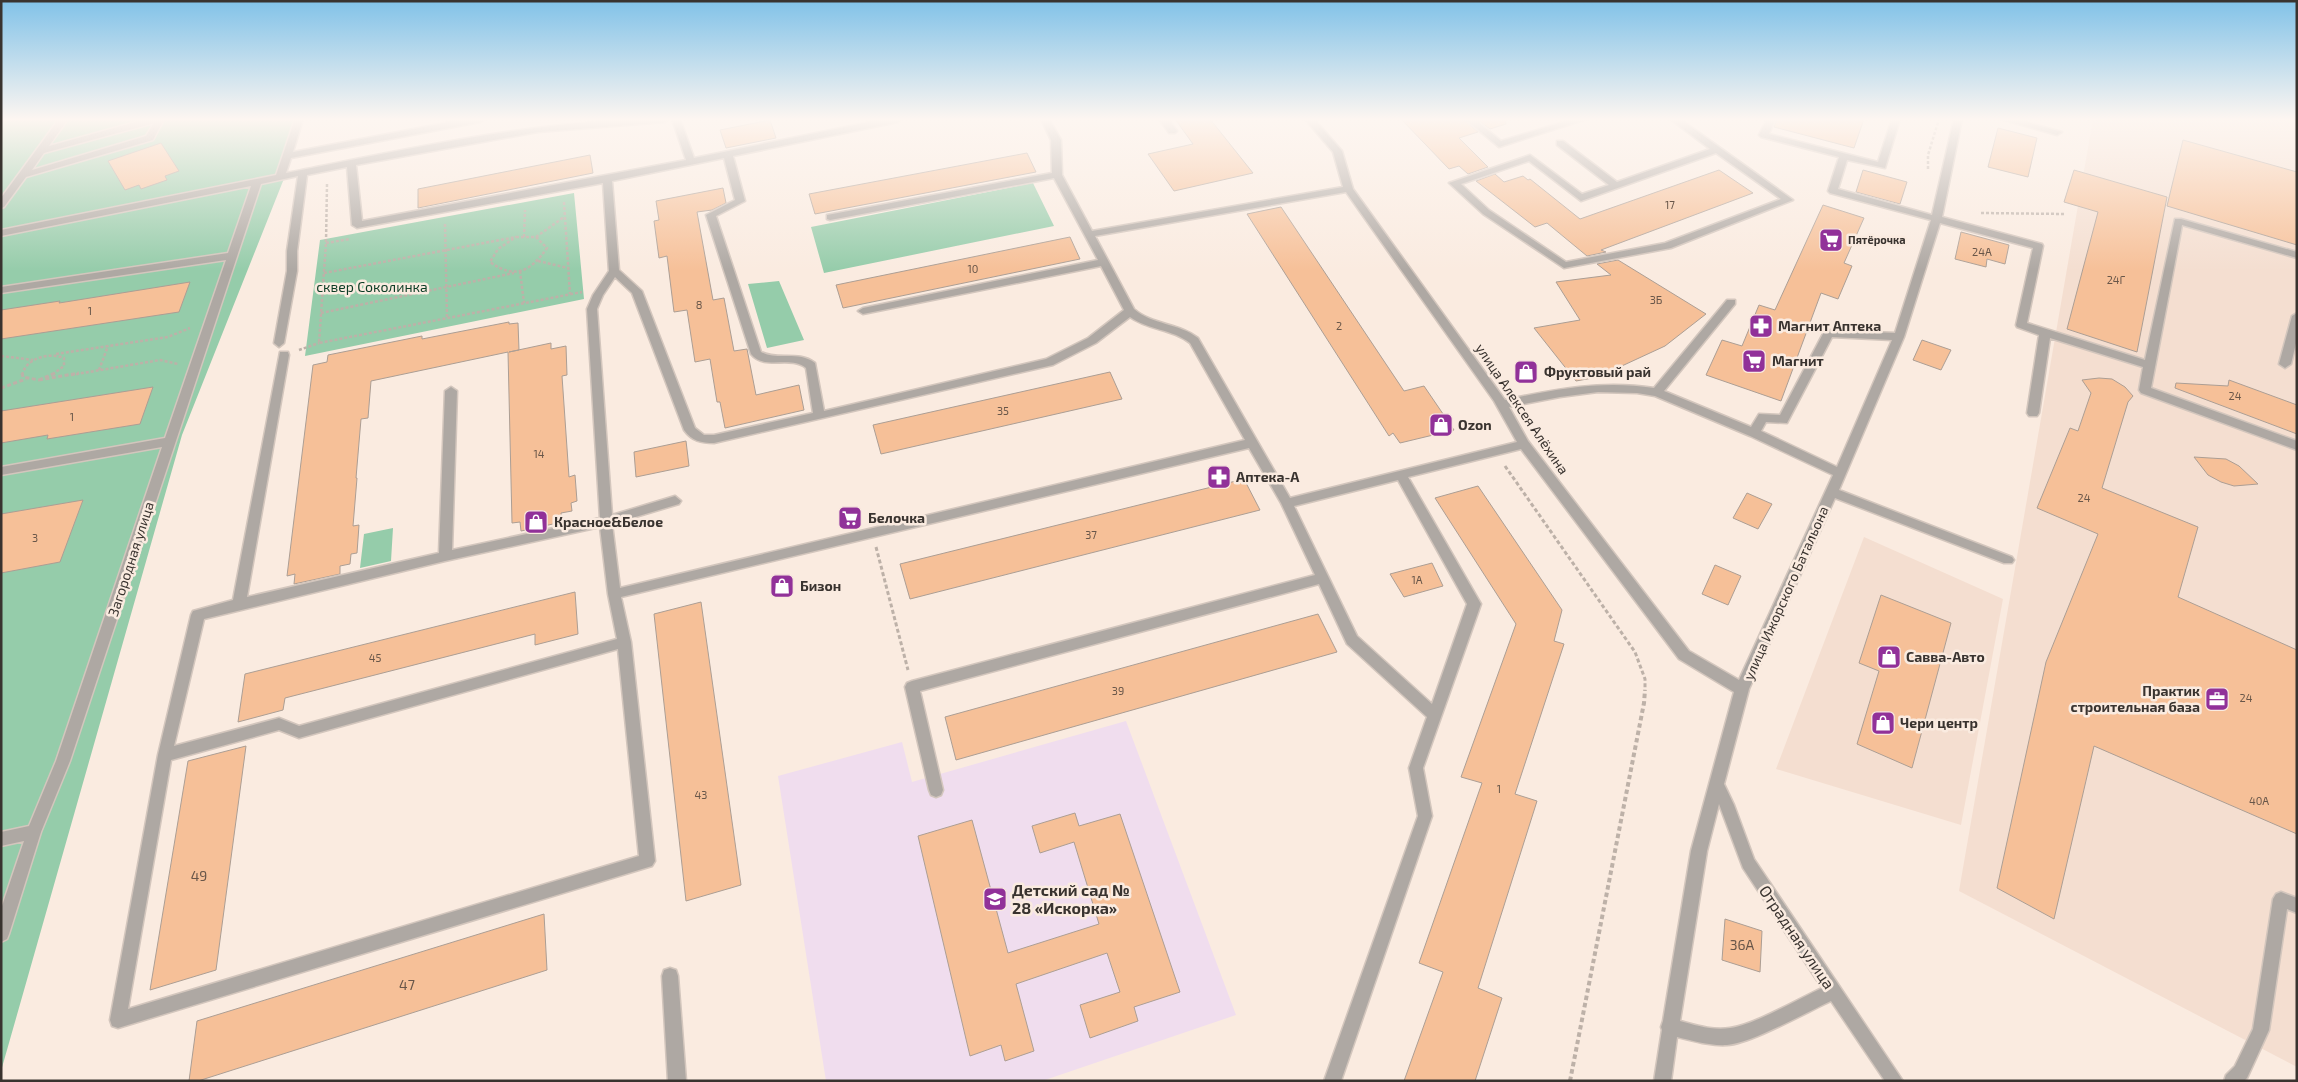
<svg xmlns="http://www.w3.org/2000/svg" width="2298" height="1082" font-family="'Exo 2',sans-serif">
<style>
.built{fill:#f4ded0}
.education{fill:#f0ddee}
.green{fill:#95ccaa}
.building{fill:#f6c098;stroke:#ac9e94}
.lines{fill:none;stroke-linecap:round;stroke-linejoin:round}
.minor-casing{stroke:#d3c6bd;stroke-width:3}
.path-far2{stroke:#bdb1a8;stroke-width:2.5;stroke-dasharray:3 2;stroke-linecap:butt}
.path-far1{stroke:#bdb1a8;stroke-width:3;stroke-dasharray:4 2.5;stroke-linecap:butt}
.path{stroke:#bdb1a8;stroke-width:4;stroke-dasharray:4.5 3;stroke-linecap:butt}
.minor{fill:#aea8a3;fill-rule:evenodd}
.labels{text-anchor:middle;stroke-width:5;stroke-linejoin:round;paint-order:stroke}
.number-label{font-size:11px;fill:#685649}
.far-poi-label{font-size:11px;font-weight:bold;fill:#39332f;stroke:#faebe0;text-anchor:start}
.park-label{font-size:14px;fill:#0c3d25;stroke:#faebe0}
.poi-label{font-size:14px;font-weight:bold;fill:#39332f;stroke:#faebe0;text-anchor:start}
.street-label{font-size:14px;fill:#39332f;stroke:#faebe0}
.near-number-label{font-size:14px;fill:#685649}
.near-poi-label{font-size:16px;font-weight:bold;fill:#39332f;stroke:#faebe0;text-anchor:start}
.near-street-label{font-size:16px;fill:#39332f;stroke:#faebe0}
</style>
<rect width="100%" height="100%" fill="#faebe0"/>
<path class="built" d="M2093,119H2297V1067L1959,891Z
M1864,537L2003,599L1961,825L1776,769Z"/>
<path class="education" d="M1126,721L1236,1015L1042,1081H826L778,776L902,742L912,782Z"/>
<path class="green" d="M1,119H304L287,171L182,435L1,1071Z
M1033,183L1054,226L824,273L811,227Z
M574,193L584,299L305,356L320,240Z
M779,281L804,340L767,348L748,284Z
M393,528L391,561L360,568L364,534Z"/>
<path class="building" d="M1175,119H1210L1253,173L1174,191L1148,154L1193,144Z
M1401,119H1463L1478,132L1459,138L1488,167L1468,174L1459,166L1449,169Z
M1477,119H1505L1506,124L1490,129Z
M1777,119H1864L1854,148L1774,127Z
M770,120L776,138L726,148L720,130Z
M1998,128L2037,138L2028,177L1988,167Z
M2183,140L2297,172V245L2167,206Z
M161,143L179,171L165,176L167,180L141,189L139,185L125,190L108,161Z
M1027,153L1036,172L815,214L809,194Z
M590,155L593,173L418,208V189Z
M1719,170L1753,193L1601,250L1606,252L1587,256L1547,223L1535,227L1476,181L1495,174L1504,182L1523,176L1528,180L1530,179L1580,219Z
M1863,170L1907,182L1900,204L1856,192Z
M2074,170L2167,197L2137,352L2067,329L2098,212L2064,202Z
M723,188L726,203L712,210L697,212L713,300L724,298L734,351L747,349L756,395L799,385L804,410L725,428L720,402H717L710,359L695,362L687,310L674,312L667,256L659,258L654,221L659,220L656,201Z
M1823,205L1864,218L1844,263L1852,266L1838,299L1821,293L1781,401L1706,375L1722,340L1742,346L1759,305L1775,310Z
M1281,207L1404,391L1424,386L1454,430L1400,443L1393,433L1389,436L1247,214Z
M1961,232L2009,245L2005,264L1987,259L1986,267L1955,259Z
M1070,237L1080,259L843,308L836,285Z
M1618,260L1706,314L1665,346L1598,377L1576,381L1534,328L1580,320L1556,282L1611,275L1597,264Z
M190,282L179,312L1,339V310L60,301L59,303Z
M509,322V324L518,323L519,350L509,352L551,343V349L566,346L567,375L562,376L569,477L575,475L577,501L571,503L572,511L561,513L562,522L521,531L520,522L512,523L508,352L371,381L368,418L361,419L356,478H357L353,526L359,525L357,553L351,554L350,564L340,566V574L294,584L295,574L287,576L313,365L327,362L328,355L422,336V339Z
M1922,340L1951,350L1941,370L1913,360Z
M1110,372L1122,399L881,454L873,425Z
M2099,378L2112,379L2125,387L2133,396L2128,402L2102,488L2198,527L2178,597L2297,650V834L2094,746L2054,919L1997,888L2046,662L2098,534L2037,508L2070,428L2078,431L2091,393L2082,380Z
M2229,380L2297,405V434L2175,388L2176,383L2228,386Z
M153,387L140,424L47,439L48,435L1,443V411Z
M686,441L689,466L636,477L634,452Z
M2194,457L2226,459L2239,466L2258,484L2234,486L2221,482L2208,475Z
M1244,479L1260,510L910,599L900,564Z
M1478,486L1562,610L1554,641L1564,644L1515,794L1537,801L1478,988L1502,998L1475,1081H1404L1443,972L1419,963L1482,783L1461,777L1516,624L1435,498Z
M1747,493L1772,504L1758,529L1733,518Z
M83,500L60,562L1,573V514Z
M1432,563L1443,586L1404,597L1390,574Z
M1715,565L1741,576L1728,605L1702,594Z
M575,592L578,634L535,645V634L285,698L283,710L238,722L245,674Z
M1881,595L1951,623L1912,768L1857,744L1879,671L1859,663Z
M701,602L741,885L686,901L654,614Z
M1318,614L1337,652L956,760L945,717Z
M246,746L216,970L150,990L188,761Z
M1075,813L1079,826L1120,814L1180,992L1134,1007L1138,1021L1090,1038L1080,1005L1120,992L1107,953L1016,984L1034,1051L1005,1061L1001,1045L970,1056L918,836L972,820L1008,953L1099,924L1074,842L1040,853L1032,826Z
M544,914L547,970L198,1081H189L197,1021Z
M1725,919L1762,931L1760,972L1722,960Z"/>
<g class="lines">
<g class="minor-casing">
<path id="minor" d="M59,119H68L49,146L147,119H164L153,140L26,177L4,207L1,208V198ZM154,123L146,136L32,170L44,153Z
M295,119H303L293,152L466,119H484L480,122L291,158L286,173C413,148 540,119 669,119L665,122L538,132L356,165L362,221L686,160L672,119H680L694,158L885,119H902L898,122L733,156L745,201L716,216L761,352C778,361 798,350 815,363L824,411L1046,359L1088,338L1124,310L1101,266L863,314L858,311L863,308L1098,260L1054,178L830,220L827,219V215L1052,173L1051,140L1041,119H1049L1061,140L1062,175L1092,231L1343,187L1333,152L1305,119H1314L1342,151L1353,189L1505,400C1555,389 1603,380 1654,388L1727,300H1735V304L1664,391L1751,427L1759,414L1780,415L1825,330L1895,333L1931,220L1830,193L1828,191L1839,157L1761,137L1759,135L1767,119H1775L1769,134L1878,162L1892,119H1900L1885,168L1847,160L1838,189L1932,215L1954,119H1962L1942,217L2042,244L2043,246L2027,323L2145,360L2175,219H2181L2297,252V258L2182,225L2151,388L2297,441V450L2141,393L2139,390L2143,367L2050,338L2039,413L2037,416H2029L2027,413L2039,335L2017,327L2016,325L2033,248L1940,223L1904,337L1839,490L2012,557L2014,560L2012,563H2004L1835,498L1749,689L1724,784L1734,805L1754,859L1903,1081H1885L1831,1001C1807,1012 1750,1044 1727,1045C1710,1046 1694,1041 1677,1037L1671,1081H1654L1662,1030L1661,1027L1663,1021L1691,851L1734,692L1679,659L1521,449L1408,477L1481,604L1423,768L1432,816L1341,1081H1324L1418,816L1409,768L1427,717L1347,644L1319,584L920,691L943,790L941,795L936,797L931,795L929,790L905,687L907,683L912,681L1315,575L1281,503L1249,448L621,597L631,642L655,861L652,866L118,1028L112,1026L110,1020L158,755L191,615L193,611L233,600L280,352H288L289,355L247,597L439,553L445,391L451,387L457,391L452,550L600,518L587,309L593,295L609,271L603,183L357,228L352,225L347,167L307,175L297,251V271L284,343L279,347L274,343L287,271V251L298,176L261,184L70,761L41,832L9,934L7,939L1,942V909L24,841L1,846V832L29,826L56,761L162,447L1,475V467L165,438L226,260L1,293V287L228,253L251,186L1,236V230L276,175ZM724,158L735,200L706,215L751,354C765,371 790,355 806,368L813,413L714,435H704L695,428L642,291L619,270L612,181ZM1346,192L1494,401L1517,442L1290,498L1198,338C1179,323 1152,325 1134,309L1095,236ZM615,277L632,293L684,430C692,441 701,443 714,443L1053,365L1096,343L1130,317C1148,330 1172,329 1190,343L1245,440L620,588L612,524L679,504L681,501L675,496L612,515L597,309L603,295ZM1832,337L1892,340L1837,467L1761,431L1766,422L1787,423ZM1598,392L1637,393L1655,396L1750,436L1833,475L1739,680L1689,651L1528,441L1509,407L1560,397ZM1398,480L1467,604L1432,704L1357,636L1294,506ZM600,527L608,594L617,639L299,726L279,718L174,746L204,619L445,561ZM618,649L639,856L128,1009L171,760L279,730L299,738ZM1719,804L1743,868L1822,988C1798,999 1754,1025 1730,1028C1713,1031 1695,1025 1680,1021L1707,851Z
M1159,119H1168L1177,131L1175,133H1169Z
M1465,119H1474L1501,141L1573,119H1587L1499,147Z
M1670,119H1680L1793,200L1671,248L1564,268L1483,214L1449,183L1530,155L1582,194L1609,185L1557,145V141H1563L1617,182L1710,149ZM1716,153L1781,199L1665,243L1566,262L1489,210L1461,184L1529,161L1581,201Z
M2000,119H2015L2062,132L2057,135Z
M2297,313V339L2291,364L2285,368L2279,364L2292,316Z
M2281,892L2297,898V913L2287,909L2269,1030L2247,1078L2244,1081H2224L2226,1075L2235,1066L2253,1029L2273,899L2276,894Z
M670,968L676,970L678,976L686,1081H668L662,976L664,970Z"/>
</g>
<path class="path-far2" d="M1928,169V155L1939,119
M327,184L326,243L319,343L582,292
M564,202L570,294
M1981,213L2065,214
M445,224L447,318
M516,237H536L547,248C531,271 515,280 490,262L498,249Z
M524,237L525,210
M536,237L564,217
M326,243L350,239
M538,261L568,268
M520,271L524,303
M324,273L516,237
M321,313L514,273
M299,350L319,343
M56,354L168,337L190,328
M1,356L33,360
M99,370L108,346
M22,375C26,358 49,352 64,358V366L52,375
M71,375L160,360L178,364"/>
<path class="path-far1" d="M22,373L23,377L39,380
M39,380L55,373
M39,380L79,373
M1,388L26,379
M1505,466L1635,652L1645,679V691
M876,547L908,670"/>
<path class="path" d="M1570,1081L1644,703L1645,690"/>
<use href="#minor" class="minor"/>
</g>
<linearGradient id="sky" x2="0" y2="1"><stop stop-color="#81c2e8"/><stop offset="0.44" stop-color="#fdf6f1"/><stop offset="1" stop-color="#fdf6f1" stop-opacity="0"/></linearGradient>
<rect width="2298" height="271" fill="url(#sky)"/>
<defs>
<g id="supermarket-square" transform="scale(1.25)"><rect x="-9" y="-9" width="18" height="18" rx="4" fill="#913199" stroke="#faebe0"/><path d="M-6-5.5h2.5l.6 2H6L4.5 2H-2.5L-4.4-4H-6ZM-1.5 3.2a1.3 1.3 0 1 0 .1 0ZM3 3.2a1.3 1.3 0 1 0 .1 0Z" fill="#fff"/></g>
<g id="pharmacy-square" transform="scale(1.25)"><rect x="-9" y="-9" width="18" height="18" rx="4" fill="#913199" stroke="#faebe0"/><path d="M-2-6h4v4h4v4h-4v4h-4v-4h-4v-4h4Z" fill="#fff"/></g>
<g id="shop-square" transform="scale(1.25)"><rect x="-9" y="-9" width="18" height="18" rx="4" fill="#913199" stroke="#faebe0"/><path d="M-5-2.5h2.3a2.7 3.5 0 0 1 5.4 0H5L5.5 6h-11ZM-1.5-2.5h3a1.5 2.3 0 0 0-3 0Z" fill="#fff"/></g>
<g id="office-square" transform="scale(1.25)"><rect x="-9" y="-9" width="18" height="18" rx="4" fill="#913199" stroke="#faebe0"/><path d="M-6-3h4V-5.5h4V-3h4V5H-6ZM-1-4.5V-3h2v-1.5ZM-6 0V1H6V0Z" fill="#fff"/></g>
<g id="school-square" transform="scale(1.25)"><rect x="-9" y="-9" width="18" height="18" rx="4" fill="#913199" stroke="#faebe0"/><path d="M0-5L7-2L0 1L-7-2ZM-4 1L0 2.5L4 1V4Q0 6-4 4Z" fill="#fff"/></g>
</defs>
<g fill-rule="evenodd">
<use href="#supermarket-square" x="1831" y="240"/>
<use href="#pharmacy-square" x="1761" y="326"/>
<use href="#supermarket-square" x="1754" y="361"/>
<use href="#shop-square" x="1526" y="372"/>
<use href="#shop-square" x="1441" y="425"/>
<use href="#pharmacy-square" x="1219" y="477"/>
<use href="#supermarket-square" x="850" y="518"/>
<use href="#shop-square" x="536" y="522"/>
<use href="#shop-square" x="782" y="586"/>
<use href="#shop-square" x="1889" y="657"/>
<use href="#office-square" x="2217" y="699"/>
<use href="#shop-square" x="1883" y="723"/>
<use href="#school-square" x="995" y="899"/>
</g>
<g class="labels">
<g class="number-label">
<text x="1670" y="209">17</text>
<text x="1982" y="256">24А</text>
<text x="973" y="273">10</text>
<text x="2116" y="284">24Г</text>
<text x="1656" y="304">3Б</text>
<text x="699" y="309">8</text>
<text x="90" y="315">1</text>
<text x="1339" y="330">2</text>
<text x="2235" y="400">24</text>
<text x="1003" y="415">35</text>
<text x="72" y="421">1</text>
<text x="539" y="458">14</text>
<text x="2084" y="502">24</text>
<text x="1091" y="539">37</text>
<text x="35" y="542">3</text>
<text x="1417" y="584">1А</text>
<text x="375" y="662">45</text>
<text x="1118" y="695">39</text>
<text x="2246" y="702">24</text>
<text x="1499" y="793">1</text>
<text x="701" y="799">43</text>
<text x="2259" y="805">40А</text>
</g>
<g class="far-poi-label">
<text x="1848" y="244">Пятёрочка</text>
</g>
<g class="park-label">
<text x="372" y="292">сквер Соколинка</text>
</g>
<g class="poi-label">
<text x="1778" y="331">Магнит Аптека</text>
<text x="1772" y="366">Магнит</text>
<text x="1544" y="377">Фруктовый рай</text>
<text x="1458" y="430">Ozon</text>
<text x="1236" y="482">Аптека-А</text>
<text x="868" y="523">Белочка</text>
<text x="554" y="527">Красное&amp;Белое</text>
<text x="800" y="591">Бизон</text>
<text x="1906" y="662">Савва-Авто</text>
<text x="2200" y="696" text-anchor="end">Практик<tspan x="2200" dy="16">строительная база</tspan></text>
<text x="1900" y="728">Чери центр</text>
</g>
<g class="street-label">
<text transform="translate(1522 409) rotate(56)" y="5">улица Алексея Алёхина</text>
<text transform="translate(131 559) rotate(-72)" y="5">Загородная улица</text>
<text transform="translate(1786 593) rotate(-66)" y="5">улица Ижорского Батальона</text>
</g>
<g class="near-number-label">
<text x="199" y="881">49</text>
<text x="1742" y="950">36А</text>
<text x="407" y="990">47</text>
</g>
<g class="near-poi-label">
<text x="1012" y="896">Детский сад №<tspan x="1012" dy="18">28 «Искорка»</tspan></text>
</g>
<g class="near-street-label">
<text transform="translate(1797 937) rotate(56)" y="6">Отрадная улица</text>
</g>
</g>
<rect width="2298" height="1082" fill="none" stroke="#39332f" stroke-width="5"/>
</svg>
